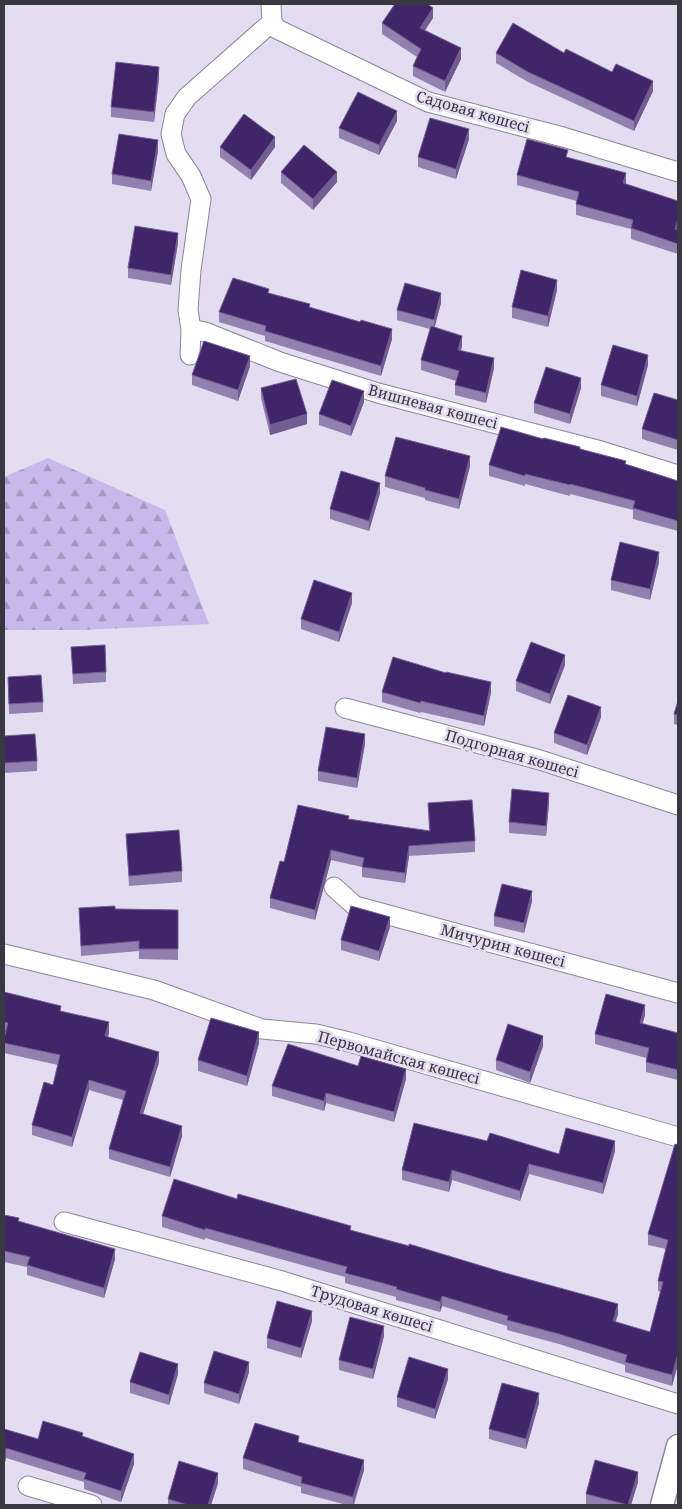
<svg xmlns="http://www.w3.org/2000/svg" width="682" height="1509" font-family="'Noto Serif',serif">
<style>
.forest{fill:url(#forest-firs)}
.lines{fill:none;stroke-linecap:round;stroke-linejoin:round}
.minor-casing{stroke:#8a8598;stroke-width:21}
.tertiary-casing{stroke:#8a8598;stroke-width:25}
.minor{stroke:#fff;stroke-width:19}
.tertiary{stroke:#fff;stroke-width:22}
.wall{fill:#9281ae}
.shaded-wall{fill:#725c92}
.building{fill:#412569;stroke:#725c92}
.labels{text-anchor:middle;stroke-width:5;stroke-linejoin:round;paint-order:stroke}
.street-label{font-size:15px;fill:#39373f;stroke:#e3ddf2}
</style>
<defs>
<pattern id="forest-firs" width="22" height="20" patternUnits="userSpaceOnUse" patternTransform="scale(1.25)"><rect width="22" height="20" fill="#c9b9eb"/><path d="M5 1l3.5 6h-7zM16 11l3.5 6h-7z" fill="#a497c0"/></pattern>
</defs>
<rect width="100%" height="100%" fill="#e3ddf2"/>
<path class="forest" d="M48,458L165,510L209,624L83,630H4V477Z"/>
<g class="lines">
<g class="minor-casing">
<path id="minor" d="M271,4L272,22L277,29L428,102L563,137L678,172
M191,329L205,332L280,362L378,393L601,451L678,475
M190,355L191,329L188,310L191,270L201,199L191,176L176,154L171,134L175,114L187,97L272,22
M345,708L540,760L678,805
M334,887L355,906L678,993
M4,954L154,990L262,1029L316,1034L349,1042L678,1137
M64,1222L282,1281L678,1404
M28,1486L92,1505"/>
</g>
<g class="tertiary-casing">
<path id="tertiary" d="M662,1505L678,1446"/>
</g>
<use href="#minor" class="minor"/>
<use href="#tertiary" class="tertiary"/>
</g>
<path class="wall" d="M433,18L425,30L461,59L445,92L413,76V66L417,57L382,34V23Z
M496,53H564L653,91L634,131L528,82L496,63Z
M159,78L154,122L111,117V107Z
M397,121L379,155L339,138V128Z
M469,139L456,179L418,167V157Z
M220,147H275L251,180L220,157Z
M158,151L151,191L112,184V174Z
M568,157L626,184L678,201V254L631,239V229L576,215V204L577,201L517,185V175Z
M281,172L337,182L313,210L281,183Z
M178,243L171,285L128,278V268Z
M557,290L548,327L512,318V307Z
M269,293L310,307L392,339L381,376L265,341V336L219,322V312Z
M441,303L434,327L462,346L461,350L494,368L486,403L455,395V385L456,381L421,370V360L430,329L397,320V310Z
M648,365L637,406L601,396V385Z
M250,366L238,401L192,385V375Z
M261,388L307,424L270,435L261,398Z
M581,388L570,424L534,413V403Z
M678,400V450L642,439V429Z
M364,402L351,436L319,425V414Z
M580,449L678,481V531L633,519V510L570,494V496L525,484V486L489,476V465Z
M470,466L459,509L425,500V498L385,487V476Z
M380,493L369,531L330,519V509Z
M659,562L650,600L611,590V580Z
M352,603L339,642L301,629V619Z
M71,647L106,672V682L73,684Z
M565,665L550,704L516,691V681Z
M8,677L43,702V712L9,714Z
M382,692H491L484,726L421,712L420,713L382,702Z
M678,701V725L674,724V714Z
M601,717L587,755L554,743V733Z
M4,736L37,761V771L4,773Z
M365,744L357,788L318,781V771Z
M428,803L475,841V852L409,856L405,883L362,877V867L331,860L315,920L270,908V898L284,862L349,819L429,831Z
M549,803L546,836L509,833V822Z
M126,834L182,871V882L129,886Z
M532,901L524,933L494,926V916Z
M79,908L178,910V960L139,959V951L81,956Z
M390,927L379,961L341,950V940Z
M4,992L61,1011L109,1033L108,1037L159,1062L143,1114L182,1136L170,1177L109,1159V1149L123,1100L89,1090L72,1147L32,1135V1125L53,1085L58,1065L4,1053V1038L5,1032H4Z
M645,1015L642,1024L678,1033V1080L646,1072V1058L595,1044V1034Z
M259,1043L247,1086L198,1071V1060Z
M543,1046L530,1083L496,1070V1060Z
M358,1066L406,1079L394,1122L326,1103L324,1111L272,1096V1086Z
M487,1141L559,1154L615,1151L603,1194L529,1174L520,1201L452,1180L449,1192L402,1180V1170Z
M678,1145V1364L672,1386L625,1372V1365L559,1344L507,1330V1326L442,1306L440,1312L396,1300V1297L345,1283V1277L205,1238V1240L162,1227V1216L237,1199L351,1230L618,1314L615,1322L650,1332L661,1292L658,1291V1281L666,1249L648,1245V1234Z
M4,1215L115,1259L104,1298L27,1275V1267L4,1262Z
M312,1321L301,1358L267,1348V1338Z
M384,1336L373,1379L339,1370V1360Z
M249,1372L239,1404L204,1393V1383Z
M178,1374L169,1405L130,1393V1382Z
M448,1379L435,1419L397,1407V1397Z
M539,1403L526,1449L489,1439V1429Z
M4,1429L38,1439L83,1436L134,1464L121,1502L84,1489V1482L6,1458L4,1466Z
M299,1442L364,1470L354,1505H347L301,1493V1487L243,1469V1458Z
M638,1482L631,1505H590L586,1504V1494Z
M218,1483L211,1505H168V1499Z"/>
<path class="shaded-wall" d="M433,8V18L420,38V28Z
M461,48V59L445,92V81Z
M159,67V78L154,122V112Z
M653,81V91L634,131V121Z
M397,111V121L379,155V145Z
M469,129V139L456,179V169Z
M275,137V147L251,180V170Z
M158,140V151L151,191V181Z
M337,172V182L313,210V199Z
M626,173V184L623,194V183Z
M678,219V229L675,240V229Z
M178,233V243L171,285V275Z
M557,280V290L548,327V316Z
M441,293V303L434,330V320Z
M392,329V339L381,376V366Z
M462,336V346L458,360V350Z
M648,355V365L637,406V396Z
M250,356V366L238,401V390Z
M494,358V368L486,403V393Z
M581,378V388L570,424V414Z
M364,391V402L351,436V426Z
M307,414V424L270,435V425Z
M470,456V466L459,509V499Z
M380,483V493L369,531V521Z
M659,552V562L650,600V589Z
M352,593V603L339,642V632Z
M565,655V665L550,704V694Z
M491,682V692L484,726V716Z
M601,707V717L587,755V745Z
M365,734V744L357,788V778Z
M549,793V803L546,836V826Z
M409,846V856L405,883V873Z
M331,850V860L315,920V910Z
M532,891V901L524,933V923Z
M390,917V927L379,961V951Z
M645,1005V1015L640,1034V1023Z
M109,1022V1033L105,1046V1036Z
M259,1032V1043L247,1086V1076Z
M543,1036V1046L530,1083V1072Z
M159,1052V1062L140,1124V1113Z
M406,1069V1079L394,1122V1112Z
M89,1080V1090L72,1147V1137Z
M326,1093V1103L324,1111V1101Z
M182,1126V1136L170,1177V1167Z
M615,1141V1151L603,1194V1183Z
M529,1164V1174L520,1201V1191Z
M452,1170V1180L449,1192V1182Z
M115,1249V1259L104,1298V1288Z
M442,1296V1306L440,1312V1302Z
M618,1304V1314L613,1331V1321Z
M312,1311V1321L301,1358V1348Z
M384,1326V1336L373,1379V1369Z
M678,1354V1364L672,1386V1375Z
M249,1362V1372L239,1404V1394Z
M178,1364V1374L169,1405V1395Z
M448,1369V1379L435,1419V1409Z
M539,1393V1403L526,1449V1439Z
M6,1448V1458L4,1466V1456Z
M134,1454V1464L121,1502V1491Z
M364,1460V1470L353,1505V1497Z
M638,1472V1482L631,1505H628Z
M218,1473V1483L211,1505H208Z"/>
<path class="building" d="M395,4H427L433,8L420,28L461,48L445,81L413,66L421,49L382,23Z
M513,23L564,53L566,49L612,72L616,64L653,81L634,121L528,72L496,53Z
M116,62L159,67L154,112L111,107Z
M358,92L397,111L379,145L339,128Z
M244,114L275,137L251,170L220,147Z
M430,118L469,129L456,169L418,157Z
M119,134L158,140L151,181L112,174Z
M527,139L568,150L566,157L626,173L623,183L678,201V219L675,229L678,230V244L631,228L633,220L576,204L579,192L517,175Z
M304,145L337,172L313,199L281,172Z
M135,226L178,233L171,275L128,268Z
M521,270L557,280L548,316L512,307Z
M233,278L269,289L268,293L310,304L309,307L360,322L361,320L392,329L381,366L265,331L266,326L219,312Z
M405,283L441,293L434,320L397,310Z
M431,326L462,336L458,350L494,358L486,393L455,385L459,371L421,360Z
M204,341L250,356L238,390L192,375Z
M613,345L648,355L637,396L601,385Z
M546,367L581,378L570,414L534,403Z
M296,379L307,414L270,425L261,388Z
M332,380L364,391L351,426L319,414Z
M654,393L678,400V440L642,429Z
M501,427L543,439L544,438L580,447V449L626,461L625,464L678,481V521L633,508L635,501L570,484V485L525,474V476L489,465Z
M396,437L470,456L459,499L425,490V488L385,476Z
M341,471L380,483L369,521L330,509Z
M620,542L659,552L650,589L611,580Z
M314,580L352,593L339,632L301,619Z
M531,642L565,655L550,694L516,681Z
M105,645L106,672L73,674L71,647Z
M393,657L446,673V672L491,682L484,716L421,701L420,703L382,692Z
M41,675L43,702L9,704L8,677Z
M568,695L601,707L587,745L554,733Z
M678,701V715L674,714Z
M326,727L365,734L357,778L318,771Z
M35,734L37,761L4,763V736Z
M512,789L549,793L546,826L509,822Z
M472,800L475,841L409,846L405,873L362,867L364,858L331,850L315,910L270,898L280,861L284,862L298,805L349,816L348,819L430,831L428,803Z
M179,830L182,871L129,876L126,834Z
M502,884L532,891L524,923L494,916Z
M115,906V909L178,910V949H139V941L81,946L79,908Z
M351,906L390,917L379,951L341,940Z
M4,992L61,1006L60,1011L109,1022L105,1036L159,1052L140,1113L182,1126L170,1167L109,1149L126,1091L89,1080L72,1137L32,1125L44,1082L53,1085L60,1055L4,1043V1038L8,1023L4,1022Z
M606,994L645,1005L640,1023L678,1033V1070L646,1062L649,1048L595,1034Z
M211,1018L259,1032L247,1076L198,1060Z
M508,1024L543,1036L530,1072L496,1060Z
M288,1044L358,1066L361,1056L406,1069L394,1112L326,1093L324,1101L272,1086Z
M414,1123L487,1141L490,1133L559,1154L566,1128L615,1141L603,1183L529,1164L520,1191L452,1170L449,1182L402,1170Z
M675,1144L678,1145V1354L672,1375L625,1362L627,1355L559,1334L507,1320L508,1316L442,1296L440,1302L396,1289L397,1287L345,1273L347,1267L205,1228V1230L162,1216L174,1179L237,1199L238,1194L351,1226L350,1230L409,1246V1244L505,1273L618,1304L613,1321L650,1332L663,1282L658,1281L668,1240L648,1234Z
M4,1215L19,1218L18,1221L115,1249L104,1288L27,1265L30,1257L4,1251Z
M277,1301L312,1311L301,1348L267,1338Z
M350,1317L384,1326L373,1369L339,1360Z
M214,1351L249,1362L239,1394L204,1383Z
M140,1352L178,1364L169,1395L130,1382Z
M409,1357L448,1369L435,1409L397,1397Z
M502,1383L539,1393L526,1439L489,1429Z
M43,1421L83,1433L82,1436L134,1454L121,1491L84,1479L86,1473L6,1448L4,1456V1429L38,1439Z
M255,1423L299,1436L298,1442L364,1460L353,1497L301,1483L302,1477L243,1458Z
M595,1460L638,1472L628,1505L586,1494Z
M179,1461L218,1473L208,1505H188L168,1499Z"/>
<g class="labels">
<g class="street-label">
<text transform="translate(473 112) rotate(16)" y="5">Садовая көшесі</text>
<text transform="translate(433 407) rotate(15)" y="5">Вишневая көшесі</text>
<text transform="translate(512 754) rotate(16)" y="5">Подгорная көшесі</text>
<text transform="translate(503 946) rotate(15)" y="5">Мичурин көшесі</text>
<text transform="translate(399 1058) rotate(15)" y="5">Первомайская көшесі</text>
<text transform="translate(372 1309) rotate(17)" y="5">Трудовая көшесі</text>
</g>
</g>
<rect width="682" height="1509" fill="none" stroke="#39373f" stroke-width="10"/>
</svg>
